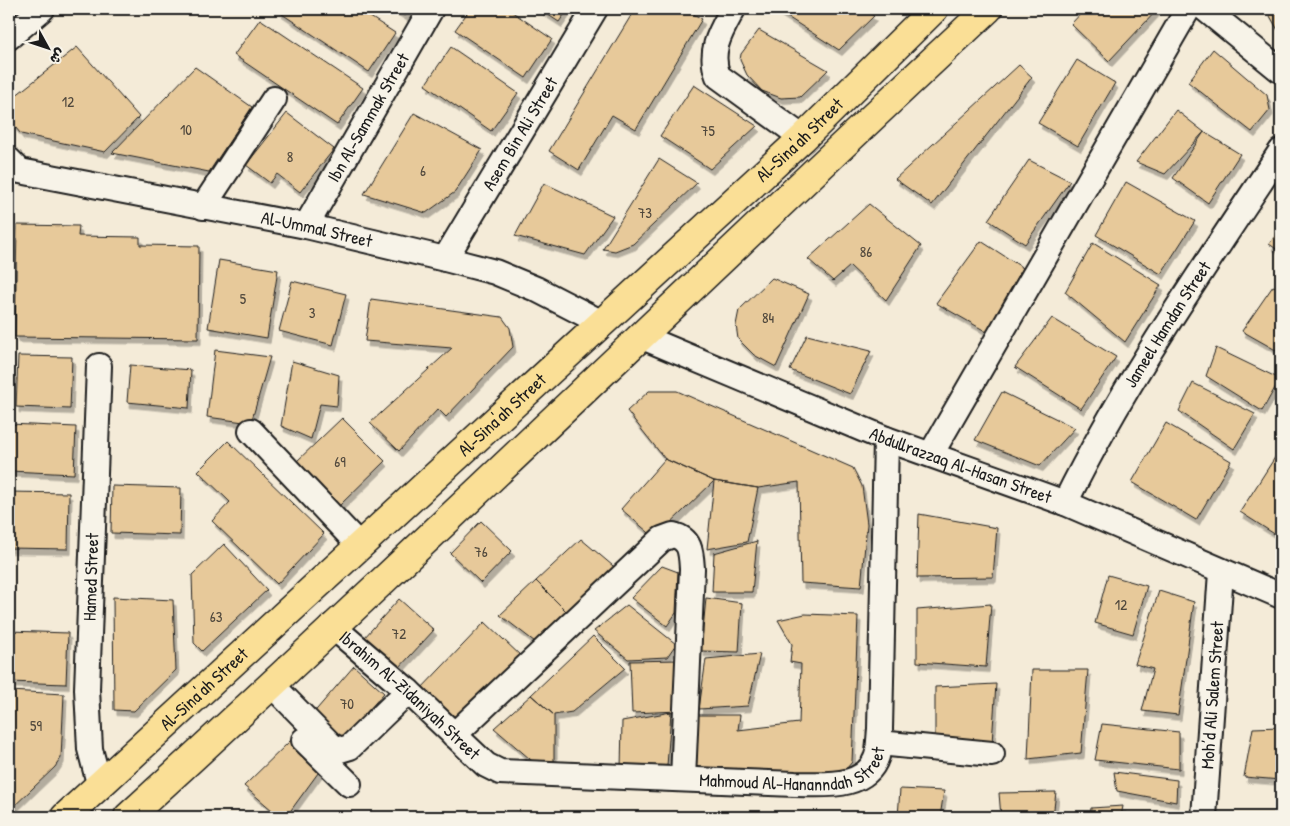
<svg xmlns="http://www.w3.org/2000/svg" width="1290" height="826" font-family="'Patrick Hand','Playpen Sans Arabic',sans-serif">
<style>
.building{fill:#e7c99a;stroke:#1c1c1c;filter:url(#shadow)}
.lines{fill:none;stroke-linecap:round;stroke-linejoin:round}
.minor-casing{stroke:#1c1c1c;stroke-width:28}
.major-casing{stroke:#1c1c1c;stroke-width:31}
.minor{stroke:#f7f3e8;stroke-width:24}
.major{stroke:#fadf96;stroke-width:28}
.labels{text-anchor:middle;stroke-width:4.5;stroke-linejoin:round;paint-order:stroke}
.number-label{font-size:15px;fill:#4f473c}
.street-label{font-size:18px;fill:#1c1c1c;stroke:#f7f3e8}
</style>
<defs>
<filter id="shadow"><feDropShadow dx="3" dy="5.5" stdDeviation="0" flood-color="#0004"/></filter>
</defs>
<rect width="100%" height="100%" fill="#f4ebd8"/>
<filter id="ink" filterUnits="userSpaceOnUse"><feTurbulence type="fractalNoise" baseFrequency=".02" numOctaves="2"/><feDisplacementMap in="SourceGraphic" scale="10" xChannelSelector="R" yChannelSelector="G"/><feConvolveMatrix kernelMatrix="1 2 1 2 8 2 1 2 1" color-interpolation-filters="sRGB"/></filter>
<g filter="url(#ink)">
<path class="building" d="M281,9H358L395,33L369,72L279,12Z
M394,9H409L405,16Z
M470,9H508L552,39L526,78L455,30Z
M539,9H568L559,22Z
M635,9H685L702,19L636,129L612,115L579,170L549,151Z
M775,9H863L874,16L839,50Z
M1085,9H1158L1109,61L1071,24Z
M1266,9H1281V29L1278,30Z
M260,19L363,88L337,125L234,55Z
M759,30L828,70L800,97L781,98L762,91L747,75L740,60L741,54Z
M77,47L139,117L105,152L21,134L9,120L10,100Z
M451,47L518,93L491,131L425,85Z
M1213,49L1267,95L1270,110L1252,132L1188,82Z
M1077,60L1115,83L1078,146L1038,123Z
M1019,65L1032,77L932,205L895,179Z
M195,67L252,107L209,172L112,153Z
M694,85L757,126L710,169L660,136Z
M1176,110L1204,132L1165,174L1136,162Z
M287,113L334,149L300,192L277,174L270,183L246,165Z
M414,113L482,150L455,192L426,213L364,194Z
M1204,132L1240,154L1208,203L1173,178Z
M659,159L697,183L633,244L615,251L603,249Z
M1029,160L1070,181L1025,244L988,220Z
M1126,182L1195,221L1161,274L1096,235Z
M544,183L613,216L585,255L515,236Z
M869,204L921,246L886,300L850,266L833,281L808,259Z
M17,225L79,226L78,236L140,237V245L199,246L198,339L15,337Z
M1281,228V252L1269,244Z
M981,241L1023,268L987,332L936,303Z
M1093,243L1161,285L1125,342L1065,292Z
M219,260L278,270L267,338L208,328Z
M772,278L809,294L776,367L754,355L738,339L736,325L739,310Z
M292,281L346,294L333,345L279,331Z
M1273,286L1281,289V353L1242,331Z
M371,299L502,317L510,328L513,347L446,417L438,409L399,451L370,423L452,348L365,341Z
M1052,318L1116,357L1081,409L1015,367Z
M807,335L871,351L850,394L790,370Z
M1216,348L1280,379L1262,411L1206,376Z
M215,350L270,357L251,423L207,417Z
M18,356L72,357L70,409L16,407Z
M292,361L339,375L337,406L320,404L311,439L281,426Z
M130,365L191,370L189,408L127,402Z
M1193,383L1255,414L1234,449L1179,411Z
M649,391H677L853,468L862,486L867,524L861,587L801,583L799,482L758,488L714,481L665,459L627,411Z
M1002,392L1075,428L1040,466L975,440Z
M342,418L385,461L339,506L296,462Z
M1166,423L1231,461L1196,520L1132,482Z
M9,424L76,427L74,474L9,471Z
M228,441L324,534L277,584L212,521L230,502L198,471Z
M1281,448V526L1276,535L1240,512Z
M665,459L714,481L655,538L621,509Z
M714,481L758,488L747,542L707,549Z
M112,486L181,488L180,535L111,533Z
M9,492L69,493L68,549L9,548Z
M919,514L997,528L993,577L917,578Z
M481,521L512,551L481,583L450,553Z
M581,539L619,571L572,617L536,581Z
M757,541L752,592H712L714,553Z
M224,544L267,590L202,651L194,643L192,575Z
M662,566L678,572L676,613L667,626L631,598Z
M1108,575L1147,586L1133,634L1095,623Z
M536,581L572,617L539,645L500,615Z
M1159,591L1194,602L1178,715L1142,711L1153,669L1135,664Z
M113,597L173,600L176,670L134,711L114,710Z
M706,598L742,603L739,652L701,651Z
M399,599L434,630L398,669L364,638Z
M991,604L986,667L917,662V610Z
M627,605L676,644L667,657L628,659L594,631Z
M805,614L858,616L852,762L841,775L696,771L694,715H740L738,730L799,723L801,664L790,662L792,644L778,620Z
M485,622L522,657L455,728L418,692Z
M9,631L68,633L66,684L9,682Z
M593,636L625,668L572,712L554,715L531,695Z
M760,654L748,706L699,709L706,659Z
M678,660L679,711L632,713L630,661Z
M354,666L384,693L340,742L311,716Z
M1032,670H1088L1081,753L1028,759Z
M996,684L992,743H935V687Z
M9,691L64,694L61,758L55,767L9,811Z
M531,695L554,715V768L537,765L494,728Z
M671,712L667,766L621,769L622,721Z
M1102,724L1179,732V769L1095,760Z
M1281,727V780L1244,777L1253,728Z
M291,740L321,769L286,817H280L244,786Z
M1114,772L1177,780L1176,802L1117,791Z
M900,789L944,791L940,817H898Z
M1056,792L1053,817H1001L999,793Z
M1123,806L1121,817H1090L1091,808Z"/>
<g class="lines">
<g class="minor-casing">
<g id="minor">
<path d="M733,9C721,31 708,51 718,76L803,138"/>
<path d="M1205,9L1281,71"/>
<path d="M9,37L42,9"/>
<path id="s1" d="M9,160L20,171L306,226L445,259L495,272L536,289L602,323"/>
<path d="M203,207L274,99"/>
<path id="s2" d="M306,226L431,9"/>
<path id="s3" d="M445,259L595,9"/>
<path id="s4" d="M640,336L886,439L1065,503L1281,596"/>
<path d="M99,366L87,689L90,749L100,787"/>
<path d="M251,431L360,546"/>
<path d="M931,454L1188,9"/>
<path id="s5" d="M1065,503C1126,379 1205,266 1281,151"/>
<path id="s6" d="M332,626L408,691L486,765L500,772L795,784C822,784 866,790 877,756C879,748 879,738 880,729L886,439"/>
<path d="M272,685L331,745L340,750L350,747L408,691"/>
<path d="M454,735L662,539L673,535C691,539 691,553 692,569L683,779"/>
<path d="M304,740L349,784"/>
<path d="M879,743L992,754"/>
<path id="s7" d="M1204,817L1221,572"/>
</g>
</g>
<g class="major-casing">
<g id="major">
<path id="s8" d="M65,817L803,138L934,9"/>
<path d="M128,817C419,552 700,277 988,9"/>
</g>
</g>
<use href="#minor" class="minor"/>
<use href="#major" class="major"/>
</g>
</g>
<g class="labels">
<g class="number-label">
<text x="68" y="107">12</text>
<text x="186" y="135">10</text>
<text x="708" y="136">75</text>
<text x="290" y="162">8</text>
<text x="423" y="176">6</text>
<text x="645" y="218">73</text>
<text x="866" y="257">86</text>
<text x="243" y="304">5</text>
<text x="312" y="318">3</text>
<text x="768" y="323">84</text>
<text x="340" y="467">69</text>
<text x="481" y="557">76</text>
<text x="1121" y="610">12</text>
<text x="216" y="622">63</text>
<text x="399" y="639">72</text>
<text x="347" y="709">70</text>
<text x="36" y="731">59</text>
</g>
<g class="street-label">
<text dy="6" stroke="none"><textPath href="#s2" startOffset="125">Ibn Al-Sammak Street</textPath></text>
<text dy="6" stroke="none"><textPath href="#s3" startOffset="146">Asem Bin Ali Street</textPath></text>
<text dy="6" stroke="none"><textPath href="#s8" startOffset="999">Al-Sina'ah Street</textPath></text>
<text dy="6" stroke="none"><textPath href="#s1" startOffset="318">Al-Ummal Street</textPath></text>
<text dy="6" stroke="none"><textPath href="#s5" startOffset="206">Jameel Hamdan Street</textPath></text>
<text dy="6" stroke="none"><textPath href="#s8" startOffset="594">Al-Sina'ah Street</textPath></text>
<text dy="6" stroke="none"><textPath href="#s4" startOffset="346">Abdullrazzaq Al-Hasan Street</textPath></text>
<text transform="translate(91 577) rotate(-88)" y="6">Hamed Street</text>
<text dy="6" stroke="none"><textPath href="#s8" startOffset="189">Al-Sina'ah Street</textPath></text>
<text dy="6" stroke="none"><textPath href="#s7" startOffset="122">Moh’d Ali Salem Street</textPath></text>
<text dy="6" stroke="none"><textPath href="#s6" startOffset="104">Ibrahim Al-Zidaniyah Street</textPath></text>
<text dy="6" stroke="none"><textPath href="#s6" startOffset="522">Mahmoud Al-Hananndah Street</textPath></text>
</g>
</g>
<rect width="1290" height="826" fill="none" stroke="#f7f3e8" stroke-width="30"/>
<rect x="15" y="15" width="1260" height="796" fill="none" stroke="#1c1c1c" stroke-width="2" filter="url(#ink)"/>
<g transform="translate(48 48) rotate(130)" stroke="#f7f3e8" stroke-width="4" paint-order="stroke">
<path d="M0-4L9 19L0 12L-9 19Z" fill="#1c1c1c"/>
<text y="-8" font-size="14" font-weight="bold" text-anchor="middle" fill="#1c1c1c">ش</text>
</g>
</svg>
